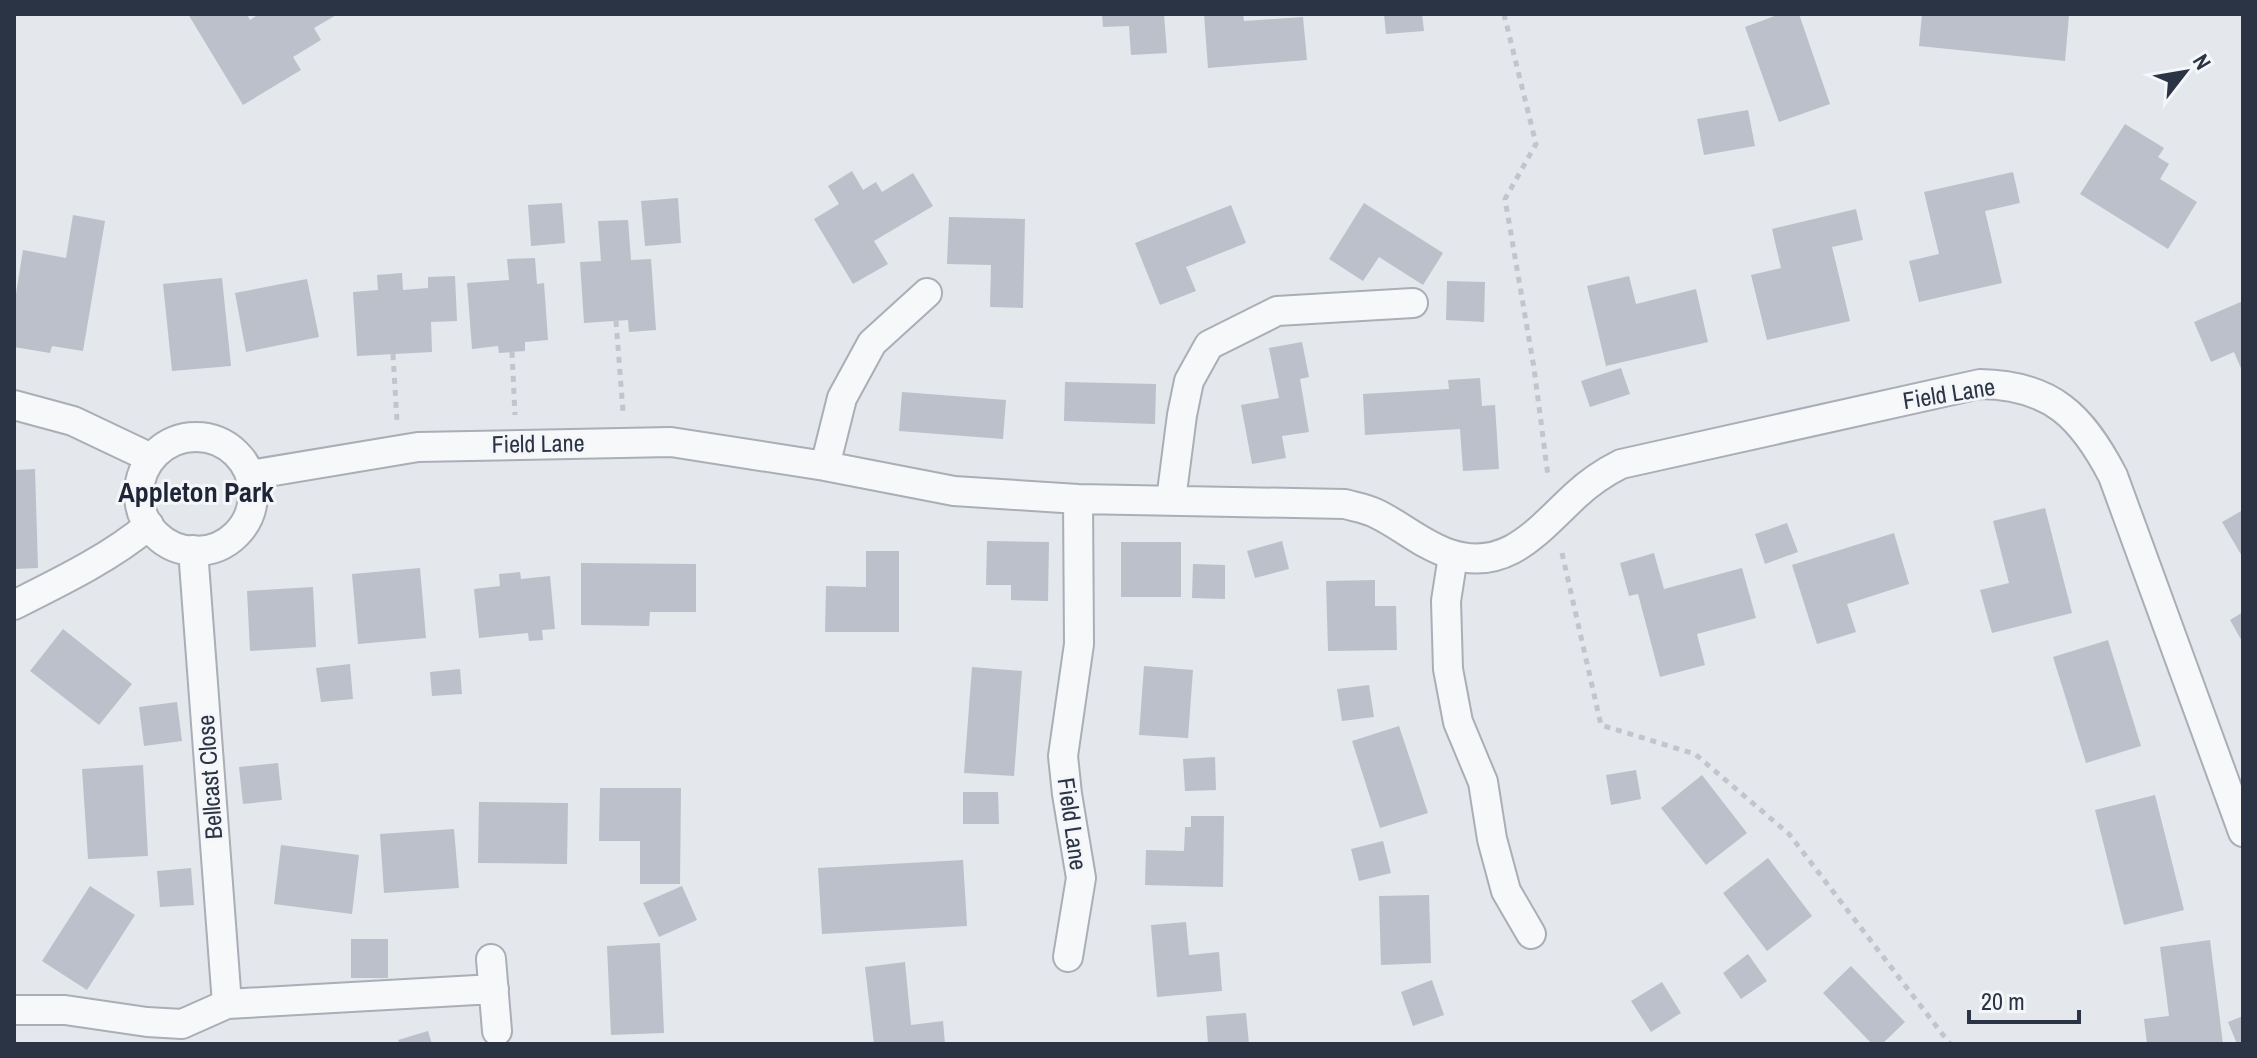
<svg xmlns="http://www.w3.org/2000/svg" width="2257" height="1058" font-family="'Archivo Narrow',sans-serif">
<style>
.building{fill:#bbc0ca}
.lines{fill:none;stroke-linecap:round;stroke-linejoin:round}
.minor-casing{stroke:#a9aeb7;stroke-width:32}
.path{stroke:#c2c5cb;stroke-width:5;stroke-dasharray:6 6;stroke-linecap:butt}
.minor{stroke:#f7f8fa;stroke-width:28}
.labels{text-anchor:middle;stroke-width:6;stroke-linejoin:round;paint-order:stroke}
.street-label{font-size:24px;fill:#2b3445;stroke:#f4f6f9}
.quarter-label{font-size:28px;font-weight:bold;fill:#1d2536;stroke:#f4f6f9}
</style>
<rect width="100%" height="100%" fill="#e4e7ec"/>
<path class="building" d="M188,14H247L250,20L259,14H338L314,28L321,40L293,57L301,70L243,105Z
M1102,14H1164L1167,53L1131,55L1129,26L1103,27Z
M1204,14H1243L1244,21L1303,17L1307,60L1208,68Z
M1384,14H1422L1424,31L1386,34Z
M1780,14H1799L1830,104L1779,122L1745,27Z
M1922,14L2069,15L2065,61L1919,46Z
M1748,110L1755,146L1704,155L1697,119Z
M2125,124L2164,148L2158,157L2169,164L2160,179L2197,202L2168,249L2080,194Z
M852,171L863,190L876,182L882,192L913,173L933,206L874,241L888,264L853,284L814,219L839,204L828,186Z
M2013,172L2020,203L1985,211L2002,283L1919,302L1909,261L1939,254L1924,192Z
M678,198L681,243L645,246L641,201Z
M562,203L565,243L531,246L528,205Z
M1364,203L1443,253L1423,285L1379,257L1363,281L1329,259Z
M1231,205L1246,243L1186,267L1196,291L1160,305L1135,243Z
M1856,209L1863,240L1832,247L1850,321L1767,340L1751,275L1781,268L1772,229Z
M73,215L105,221L83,351L52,346L50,353L14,347V294H16L23,250L66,258Z
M949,217L1025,219L1023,308L990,307L991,265L947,264Z
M628,220L631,260L651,259L656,330L629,332L628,320L584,323L580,262L601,261L598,221Z
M535,258L537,284L544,283L548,340L525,342V351L499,353L498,346L472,349L467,283L509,280L507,259Z
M402,273L403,290L428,288V277L455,276L457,321L431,322L432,352L357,356L353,292L378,290L377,275Z
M1629,276L1636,304L1696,289L1708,342L1606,366L1587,286Z
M222,278L231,366L172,371L163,284Z
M307,279L319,337L246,352L235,293Z
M1447,281L1485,282L1484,322L1446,320Z
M2243,301V373L2234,352L2211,362L2194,322Z
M1302,342L1309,377L1300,379L1309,432L1282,436L1286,458L1252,464L1241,405L1279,398L1269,348Z
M1621,368L1630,394L1590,407L1581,381Z
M1480,378L1482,406L1495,405L1499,469L1463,471L1460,429L1365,435L1363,394L1449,389L1448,380Z
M1065,382L1156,384L1155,424L1064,421Z
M902,392L1006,400L1003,439L899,431Z
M35,469L38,568L14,569V470Z
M2045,508L2072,613L1992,633L1980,590L2009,583L1993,521Z
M2243,510V558L2222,522Z
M1787,523L1798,552L1765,564L1755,534Z
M1894,533L1909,584L1847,604L1856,632L1817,644L1792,565Z
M987,541L1049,542L1048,601L1011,600V585H986Z
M1282,541L1289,569L1255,578L1247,551Z
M1121,542H1181V597H1121Z
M866,551H899V632H825L826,586L866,587Z
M1654,553L1664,589L1742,568L1756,618L1697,634L1705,665L1660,677L1638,594L1629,596L1620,563Z
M581,563L696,564V612H650L649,626L581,625Z
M1193,564L1225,565V599L1192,598Z
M420,568L426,638L358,644L352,574Z
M520,572L521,579L550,576L555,629L542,630L543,640L529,641L528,633L479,638L474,589L500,586L499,574Z
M1375,580V606H1396L1397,650L1328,651L1326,581Z
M313,587L316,647L250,651L247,591Z
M2243,612V643L2230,620Z
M63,629L132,684L99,725L30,671Z
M2108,640L2141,746L2086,763L2053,657Z
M350,664L353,699L321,702L316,668Z
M1144,666L1193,670L1188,738L1139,735Z
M972,667L1022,671L1014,776L964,773Z
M460,669L462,694L432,696L430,672Z
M1369,685L1374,717L1342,721L1337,689Z
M177,702L182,741L144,746L139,707Z
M1399,726L1428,813L1380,828L1352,741Z
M1215,757L1216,790L1185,791L1183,759Z
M278,763L282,800L243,804L239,767Z
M143,765L148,856L88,859L82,769Z
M1636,770L1641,799L1611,805L1606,775Z
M1702,775L1747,833L1706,865L1661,808Z
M600,788H681L680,884H640V841H599Z
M963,792H998L999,824H963Z
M2155,795L2184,910L2124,925L2095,810Z
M479,802L568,803L567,864L478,863Z
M1191,816H1224L1223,887L1145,885L1146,850L1184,851L1185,827H1191Z
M454,829L459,888L384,893L380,834Z
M1383,841L1391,873L1359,881L1351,849Z
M281,845L359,855L352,914L274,904Z
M1768,858L1812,916L1767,951L1723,893Z
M963,860L967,926L822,934L818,868Z
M191,868L194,905L160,907L157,871Z
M90,886L135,915L87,990L42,961Z
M682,886L697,920L659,937L643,903Z
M1429,895L1431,963L1381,965L1379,896Z
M1186,922L1189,955L1219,952L1222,991L1157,997L1151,925Z
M351,939H388V978H351Z
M2210,940L2223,1044H2147L2144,1019L2169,1016L2160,947Z
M660,943L664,1033L611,1035L607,946Z
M1748,954L1767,981L1741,999L1723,973Z
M905,962L911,1025L943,1021L945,1044H874L865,967Z
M1851,966L1905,1022L1882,1044H1872L1823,993Z
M1432,980L1444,1015L1413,1026L1401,992Z
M1662,982L1681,1013L1651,1032L1631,1001Z
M1246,1013L1249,1044H1208L1206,1016Z
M2243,1016V1044H2237L2228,1022Z
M428,1031L432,1044H400L398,1040Z"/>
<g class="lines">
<g class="minor-casing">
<path id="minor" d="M14,405L73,421L151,458
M139 494a57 57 0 1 1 114 0a57 57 0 1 1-114 0Z
M825,466L842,398L872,343L927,293
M250,475L418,447L671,442L825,466L954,491L1078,499L1345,504C1355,507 1365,508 1375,513C1401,525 1422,545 1450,554C1507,573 1539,529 1576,495C1590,482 1605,472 1621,464L1980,384C2051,385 2082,416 2113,476L2243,832
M1171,500L1182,415L1189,381L1209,345L1277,311L1413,303
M193,550L227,1004
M1453,556L1446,601L1448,669L1458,722L1483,782L1492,839L1506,891L1531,934
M14,605C58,583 112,557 149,525
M1068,957L1081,878L1067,794L1063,756L1079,644L1078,499
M491,959L497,1031
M14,1010H65L147,1022L182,1024L227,1004L494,989"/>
</g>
<path class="path" d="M1504,14L1536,144L1505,199L1534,368L1548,476
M616,321L623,411
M512,352L515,415
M393,354L397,421
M1562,553L1601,725L1695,754L1789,834L1950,1044"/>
<use href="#minor" class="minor"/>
</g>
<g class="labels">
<g class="street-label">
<text transform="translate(1949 394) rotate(-9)" y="8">Field Lane</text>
<text transform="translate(538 444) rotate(-1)" y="8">Field Lane</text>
<text transform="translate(210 777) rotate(-94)" y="8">Bellcast Close</text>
<text transform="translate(1072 824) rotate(82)" y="8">Field Lane</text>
</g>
<g class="quarter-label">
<text x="196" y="502">Appleton Park</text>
</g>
</g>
<rect width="2257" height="1058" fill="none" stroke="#2b3445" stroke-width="32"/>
<g transform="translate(2185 72) rotate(59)" stroke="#f4f6f9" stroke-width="6" paint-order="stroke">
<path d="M0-6L14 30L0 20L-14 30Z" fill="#2b3445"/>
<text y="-12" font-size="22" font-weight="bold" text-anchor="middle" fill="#2b3445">N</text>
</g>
<path d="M1969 1010v12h110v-12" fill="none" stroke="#2b3445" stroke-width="4"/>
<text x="1981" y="1010" font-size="24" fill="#2b3445" stroke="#f4f6f9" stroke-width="6" paint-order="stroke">20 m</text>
</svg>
